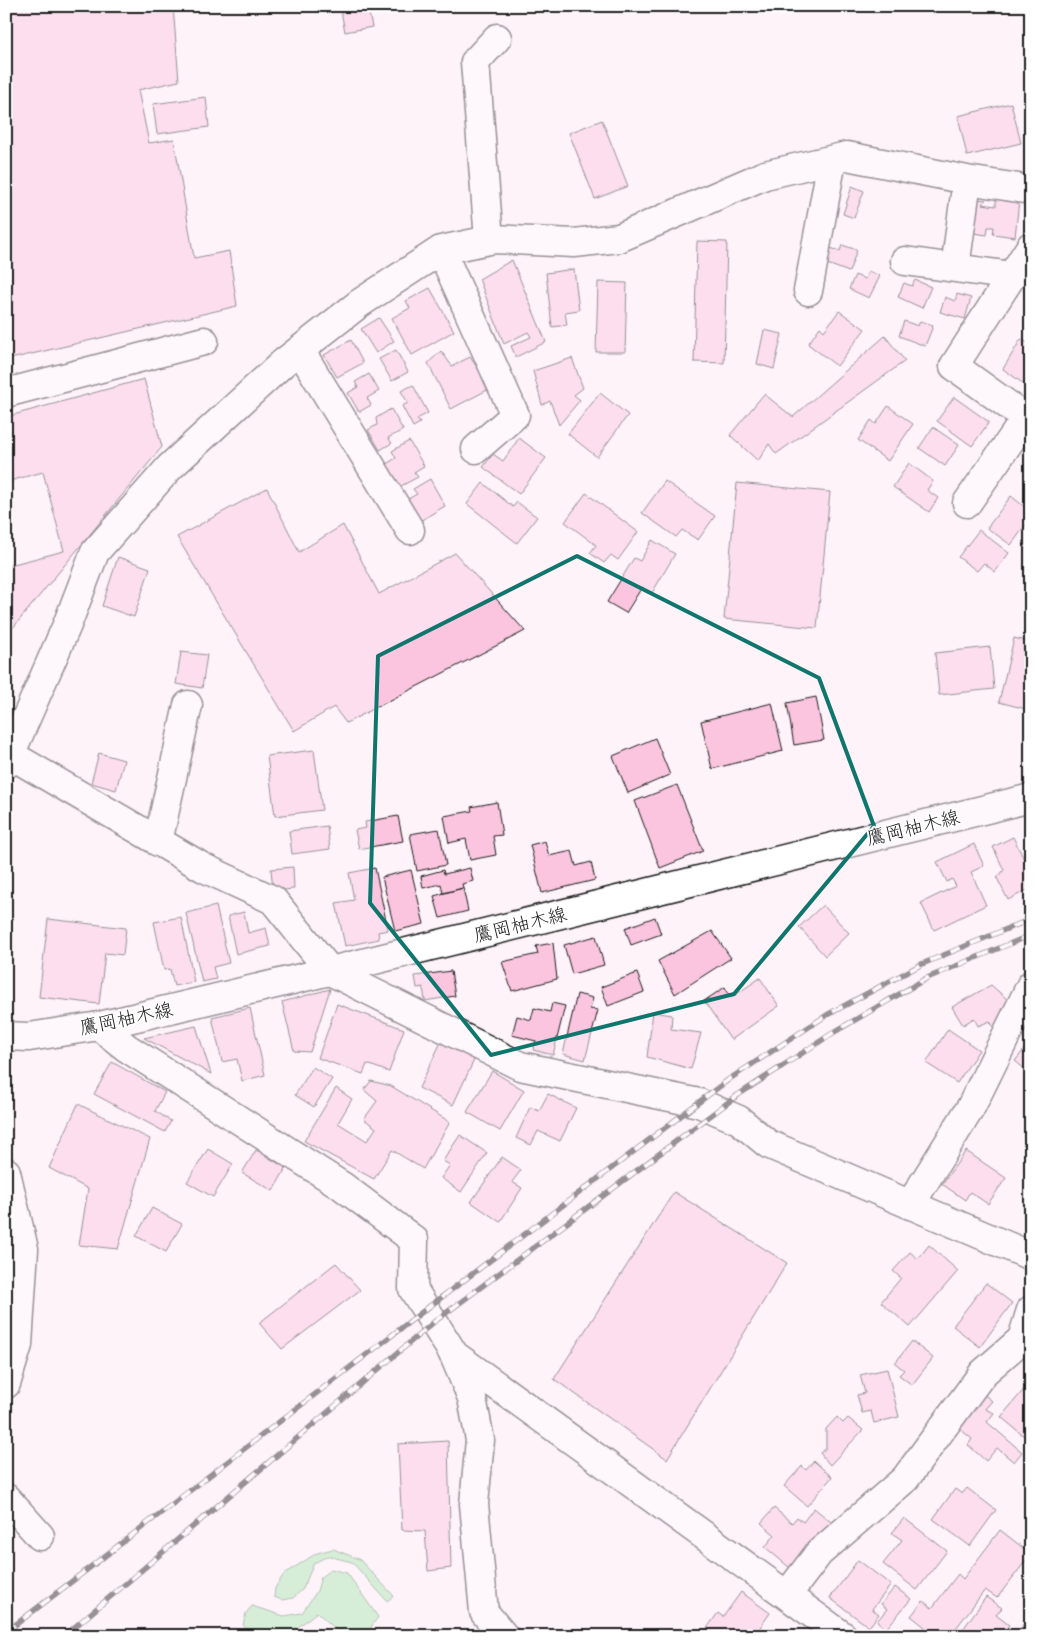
<svg xmlns="http://www.w3.org/2000/svg" width="1037" height="1642" font-family="Itim,'Klee One',sans-serif">
<style>
.green{fill:#a7e7af;stroke:#628266}
.building{fill:#fbc5df;stroke:#1c1c1c}
.lines{fill:none;stroke-linecap:round;stroke-linejoin:round}
.minor-casing{stroke:#1c1c1c;stroke-width:31}
.major-casing{stroke:#1c1c1c;stroke-width:31}
.minor{stroke:#fff;stroke-width:28}
.major{stroke:#fff;stroke-width:28}
.rail-casing{stroke:#1c1c1c;stroke-width:5.5}
.rail{stroke:#fff;stroke-width:4;stroke-dasharray:11;stroke-linecap:butt}
.marked{fill:none;stroke:#0f766e;stroke-width:4;stroke-linejoin:round}
.labels{text-anchor:middle;stroke-width:4;stroke-linejoin:round;paint-order:stroke}
.street-label{font-size:19px;fill:#1c1c1c;stroke:#fff}
</style>
<rect width="100%" height="100%" fill="#fef3f9"/>
<filter id="ink" filterUnits="userSpaceOnUse"><feTurbulence type="fractalNoise" baseFrequency=".02" numOctaves="2"/><feDisplacementMap in="SourceGraphic" scale="10" xChannelSelector="R" yChannelSelector="G"/><feConvolveMatrix kernelMatrix="1 2 1 2 8 2 1 2 1" color-interpolation-filters="sRGB"/></filter>
<g filter="url(#ink)">
<path class="green" d="M333,1549L359,1559L394,1596L387,1601L352,1562L328,1556L314,1563L303,1589L293,1598L282,1600L274,1597L275,1588L284,1574L317,1553Z
M331,1569L347,1573L378,1617C365,1636 367,1636 343,1636L317,1612L287,1636H255L243,1625L246,1613L252,1606L284,1616L302,1613L317,1591L321,1577Z"/>
<path class="building" d="M6,6H173L179,81L138,90L149,143L174,139L194,258L229,251L237,306L6,360Z
M340,6H387V10L369,13L372,27L345,32Z
M206,97L209,127L157,134L153,104Z
M1011,103L1021,143L967,156L958,116Z
M602,120L628,186L595,199L569,133Z
M852,186L864,191L854,218L843,214Z
M977,199L986,200L982,204L996,206V199L1019,200L1015,237L993,234L994,227H988L987,235L973,233Z
M697,241L727,242L724,363L694,362Z
M842,245L857,250L849,272L822,262L827,247L840,251Z
M512,260L546,342L516,357L511,346L531,337L528,332L504,344L479,279Z
M574,269L579,310L565,312L567,325L552,327L546,273Z
M868,271L880,276L869,298L849,289L855,275L865,279Z
M915,280L931,287L922,308L898,297L904,283L912,286Z
M598,282L627,283L625,352H596Z
M430,288L454,331L412,355L392,318L410,308L406,301Z
M957,294L971,298L965,319L940,312L945,297L955,301Z
M839,311L865,329L837,366L808,344L820,327L824,331Z
M379,318L394,341L376,353L361,329Z
M904,321L918,326L920,321L933,326L925,346L899,336Z
M764,330L782,334L774,369L757,364Z
M885,336L905,361L776,454L769,444L758,461L730,435L764,394L793,417Z
M1021,339L1031,345V373L1024,384L1003,369Z
M351,340L363,363L337,377L324,355Z
M396,350L408,372L392,381L379,359Z
M441,351L452,366L470,357L491,388L451,409L428,363Z
M572,358L583,388L574,395L580,400L559,425L550,401L542,405L533,371Z
M369,374L379,391L367,398L371,405L359,412L348,393L358,387L355,382Z
M144,379L162,447L12,629L6,608V566L64,551L43,472L6,482V417Z
M413,385L428,413L417,419L420,423L413,427L402,406L408,403L401,391Z
M600,393L628,415L597,457L568,434Z
M954,397L989,422L972,446L937,421Z
M888,406L913,424L888,461L858,440L871,420L876,424Z
M391,409L403,430L388,438L392,443L380,450L368,430L377,425L376,418Z
M933,427L959,445L945,466L919,448Z
M519,438L546,458L519,494L483,467L493,454L503,461Z
M409,441L424,466L414,472L418,477L399,487L385,465L396,458L392,451Z
M909,463L933,481L927,490L938,498L929,512L893,487Z
M430,479L445,506L420,521L408,499L417,494L413,489Z
M665,481L715,516L698,540L682,530L676,537L642,513Z
M483,483L513,507L517,502L537,517L517,543L467,504Z
M737,483L830,492L817,628L724,619Z
M267,488L299,552L343,525L379,594L455,553L525,631L346,723L334,707L294,731L177,537Z
M586,493L638,532L618,560L611,555L604,563L590,553L596,545L565,522Z
M1011,496L1031,512V518L1011,545L987,528Z
M979,530L1009,553L995,572L984,563L977,571L958,557Z
M652,540L675,554L652,593L642,587L626,613L607,602L634,558L640,561Z
M118,557L150,568L134,617L102,606Z
M1014,638L1031,642L1030,710L999,702Z
M990,647L994,689L939,695L935,653Z
M181,652L207,655L202,688L176,684Z
M816,697L824,740L794,745L787,703Z
M772,703L783,751L712,769L701,721Z
M655,738L670,775L628,793L613,756Z
M314,750L322,810L275,816L267,756Z
M99,753L124,760L116,790L91,783Z
M677,785L703,851L660,868L635,801Z
M497,802L502,835L493,836L496,855L470,860L466,839L449,843L444,816L472,811L471,807Z
M398,816L403,841L359,849L355,830L366,828L365,822Z
M327,826L330,849L292,854L289,831Z
M439,829L446,865L417,871L410,834Z
M1013,837L1031,873V888L1008,900L997,878L1004,870L993,847Z
M545,841L549,856L572,851L576,866L591,862L595,880L542,893L530,845Z
M974,844L984,866L971,872L986,905L934,930L921,903L956,886L952,879L947,882L937,862Z
M293,867L294,889L273,891L271,869Z
M375,868L388,930L378,932L379,939L345,946L336,903L354,900L349,873Z
M470,868L473,881L462,884L463,888L443,893L441,884L423,888L421,876L443,870L444,874Z
M411,870L424,924L395,931L382,877Z
M463,888L468,911L440,918L434,896Z
M823,905L849,933L825,956L799,927Z
M216,906L229,963L213,967L216,979L202,982L186,913Z
M244,912L248,933L266,928L270,946L236,954L228,916Z
M181,917L194,982L174,986L170,969L164,970L154,922Z
M655,917L661,934L631,945L625,928Z
M48,919L126,928L123,955L105,953L99,1004L39,997Z
M712,931L731,958L675,994L658,961Z
M596,936L604,965L572,974L564,945Z
M553,943L557,979L512,991L502,962L538,954L536,946Z
M451,971L455,996L425,1001L423,987L417,988L415,976Z
M637,973L644,992L608,1006L601,987Z
M760,978L779,1006L731,1040L704,1001L725,987L731,998Z
M991,985L1008,1000L1000,1021L993,1027L990,1021L978,1026L974,1018L963,1025L952,1007Z
M330,989L310,1052L294,1051L282,1002Z
M577,994L593,998L590,1009L598,1010L585,1060L563,1054Z
M552,1003L565,1006L553,1055L533,1050L536,1041L512,1035L517,1016L531,1020L534,1008L550,1012Z
M337,1004L404,1029L389,1072L367,1064L363,1074L318,1058Z
M250,1008L265,1075L242,1081L237,1059L222,1062L212,1017Z
M653,1012L672,1015L671,1029L701,1033L691,1069L647,1057Z
M196,1026L211,1074L144,1038Z
M948,1029L979,1050L957,1083L926,1063Z
M1031,1041V1074L1015,1061Z
M441,1042L475,1058L453,1105L419,1088Z
M112,1062L165,1092L155,1111L171,1121L165,1132L94,1094Z
M313,1067L332,1079L314,1107L295,1095Z
M492,1071L524,1090L500,1131L467,1112Z
M371,1081L391,1086L450,1122L423,1169L392,1150L374,1179L304,1141L336,1088L352,1099L338,1123L367,1141L376,1128L364,1119L377,1101L364,1090Z
M548,1094L576,1108L560,1141L538,1131L531,1145L516,1138L530,1107L539,1111Z
M78,1104L150,1139L118,1249L79,1245L88,1189L49,1168Z
M460,1135L487,1153L461,1192L441,1178L450,1165L443,1161Z
M208,1149L233,1164L213,1197L187,1182Z
M256,1150L286,1168L273,1191L242,1173Z
M966,1151L1006,1178L988,1204L970,1192L965,1200L942,1184Z
M502,1157L521,1170L512,1182L522,1188L500,1222L471,1202Z
M1031,1160V1173L1025,1169Z
M674,1192L787,1263L667,1459L554,1379Z
M152,1208L182,1224L166,1252L136,1236Z
M929,1245L958,1271L910,1327L881,1302L901,1278L893,1271L910,1252L918,1259Z
M336,1263L360,1290L282,1349L259,1323Z
M986,1283L1012,1303L980,1347L953,1326Z
M912,1341L933,1358L912,1385L899,1375L904,1370L895,1363Z
M887,1369L899,1417L874,1423L871,1411L862,1413L857,1395L865,1393L860,1375Z
M1031,1381V1442L1001,1417Z
M981,1392L992,1401L985,1409L994,1413L987,1422L1022,1452L1014,1462L997,1448L986,1461L968,1445L972,1439L954,1424Z
M837,1417L843,1423L848,1418L863,1430L830,1465L820,1453L826,1448V1429Z
M448,1441L451,1568L428,1571L425,1531L402,1530L398,1444Z
M814,1461L832,1477L807,1506L784,1486L802,1466L806,1470Z
M967,1488L996,1510L970,1546L933,1519L955,1489L962,1494Z
M774,1508L792,1523L797,1517L803,1522L814,1508L836,1526L796,1573L765,1547L775,1535L761,1523Z
M904,1518L947,1551L917,1590L883,1564L902,1540L892,1533Z
M1000,1530L1031,1554L997,1598L985,1590L950,1636L919,1634L925,1627L911,1616L923,1601L932,1608L958,1574L963,1579Z
M858,1560L891,1585L872,1609L879,1614L869,1627L830,1598Z
M895,1587L911,1599L886,1629L877,1621L887,1609L881,1604Z
M741,1592L770,1613L754,1636L702,1635L718,1613L723,1617Z
M986,1597L1002,1608L996,1615L1009,1625L1001,1636H958Z
M1026,1620L1031,1623V1636H1016Z
M794,1629L803,1636H789Z"/>
<g class="lines">
<g class="minor-casing">
<path id="minor" d="M489,240L475,62L497,38
M441,250L515,415L476,449
M905,261L1012,276
M955,268L967,180
M808,291L832,160
M300,350L410,530
M6,393L204,341
M967,503L1026,418L954,366L1031,246
M11,755L204,868L273,900L330,971L520,1066L699,1103L739,1120L768,1144L1031,1256
M6,764L67,625L95,552L170,467L283,363L360,303L441,250L494,239L574,243L619,238L765,175L847,156L967,180L1031,190
M158,842L188,705
M99,1026L127,1048L342,1186L414,1240L413,1289L453,1353L472,1398L480,1440L474,1504L484,1612L504,1636
M6,1172L24,1249L18,1345L6,1384
M910,1205L971,1107L1031,985
M453,1354L843,1636
M6,1498L40,1536
M787,1595L819,1553L905,1479L983,1373L1022,1339L1031,1310"/>
</g>
<g class="major-casing">
<path id="major" d="M6,1036L29,1037L99,1026L330,971L1031,798"/>
</g>
<use href="#minor" class="minor"/>
<use href="#major" class="major"/>
<g class="rail-casing">
<path id="rail" d="M6,1632L426,1309L728,1080L827,1015L922,964L1031,919
M64,1636L434,1322L738,1095L836,1031L927,978L1031,935"/>
</g>
<use href="#rail" class="rail"/>
</g>
</g>
<path d="M0 0H1037V1642H0ZM577,556L819,678L874,826L734,994L491,1055L370,903L378,656Z" fill="#fef3f9" fill-opacity=".55" fill-rule="evenodd"/>
<path class="marked" d="M577,556L819,678L874,826L734,994L491,1055L370,903L378,656Z"/>
<g class="labels">
<g class="street-label">
<text transform="translate(913 827) rotate(-14)" y="7">鷹岡柚木線</text>
<text transform="translate(520 924) rotate(-14)" y="7">鷹岡柚木線</text>
<text transform="translate(126 1018) rotate(-12)" y="7">鷹岡柚木線</text>
</g>
</g>
<rect width="1037" height="1642" fill="none" stroke="#fff" stroke-width="25"/>
<rect x="12" y="12" width="1012" height="1617" fill="none" stroke="#1c1c1c" stroke-width="2" filter="url(#ink)"/>
</svg>
